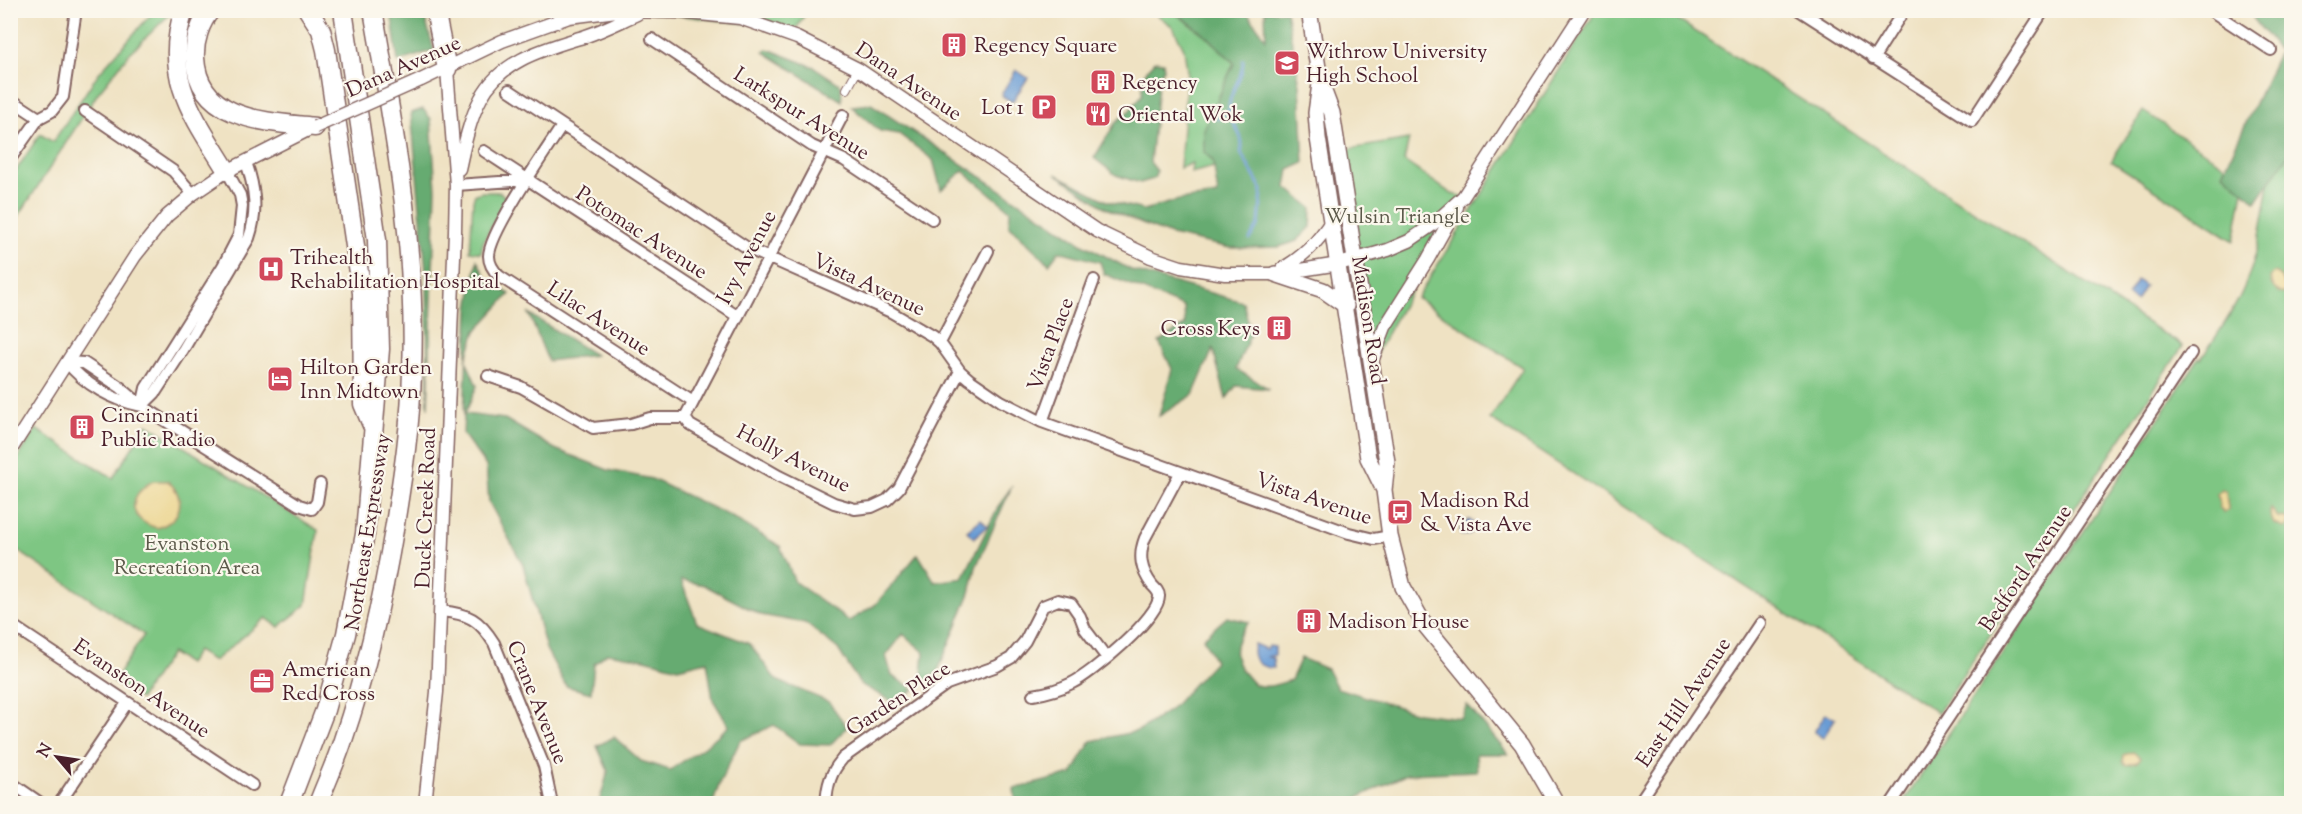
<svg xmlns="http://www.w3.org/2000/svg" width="2302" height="814" font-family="'Sorts Mill Goudy',serif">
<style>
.green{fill:#7ec683;stroke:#647257;stroke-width:1.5}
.forest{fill:#66ab71;stroke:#58654e;stroke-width:1.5}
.sand{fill:#eeda9e;stroke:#9c7c64;stroke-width:1.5}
.water{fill:#6a9cd4;stroke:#5a5e80;stroke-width:1.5}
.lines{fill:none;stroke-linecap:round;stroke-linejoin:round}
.stream{stroke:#6a9cd4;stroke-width:3}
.pedestrian-casing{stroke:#846360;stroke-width:10}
.minor-casing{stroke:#846360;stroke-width:14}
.tertiary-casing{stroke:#846360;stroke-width:15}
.secondary-casing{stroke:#846360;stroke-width:18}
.motorway-casing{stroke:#846360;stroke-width:21}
.pedestrian{stroke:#fff;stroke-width:8}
.minor{stroke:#fff;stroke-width:10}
.tertiary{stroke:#fff;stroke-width:12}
.secondary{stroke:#fff;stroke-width:15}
.motorway{stroke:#fff;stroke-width:18}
.tertiary-bridge-casing{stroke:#846360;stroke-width:15;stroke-linecap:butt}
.tertiary-bridge{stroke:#fff;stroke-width:12}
.labels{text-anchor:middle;stroke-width:4.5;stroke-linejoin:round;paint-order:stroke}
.poi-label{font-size:21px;fill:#4a1f2b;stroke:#fbf7ec;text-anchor:start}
.street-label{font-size:21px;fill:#4a1f2b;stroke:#fbf7ec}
.park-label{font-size:21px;fill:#5c594a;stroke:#fbf7ec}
</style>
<rect width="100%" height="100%" fill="#fbf7ec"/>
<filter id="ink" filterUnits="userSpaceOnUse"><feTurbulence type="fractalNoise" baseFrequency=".0167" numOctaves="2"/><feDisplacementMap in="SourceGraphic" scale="12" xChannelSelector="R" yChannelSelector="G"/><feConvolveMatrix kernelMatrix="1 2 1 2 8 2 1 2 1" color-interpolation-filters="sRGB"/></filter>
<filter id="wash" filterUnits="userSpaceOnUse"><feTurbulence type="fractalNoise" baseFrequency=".008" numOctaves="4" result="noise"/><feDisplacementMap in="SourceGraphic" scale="24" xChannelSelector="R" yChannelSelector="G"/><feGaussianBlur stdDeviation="1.35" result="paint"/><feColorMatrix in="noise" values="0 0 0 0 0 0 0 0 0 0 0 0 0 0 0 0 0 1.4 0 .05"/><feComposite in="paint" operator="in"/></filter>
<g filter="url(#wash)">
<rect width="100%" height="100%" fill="#efe2c3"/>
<path class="green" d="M154,11H173L129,54L98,93L11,228V178L40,134L53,142L98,74Z
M641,11H807L792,36L767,26Z
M1152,11H1172L1209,38L1234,63L1204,130L1214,167L1191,173L1192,163L1180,168L1187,71L1184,49L1173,27Z
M1596,11H1664L2183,346L1938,713L1490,419L1523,368L1417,298Z
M2291,78V803L1902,804L2199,358L2201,359C2219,332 2238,306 2249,275C2259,248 2263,219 2268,190C2275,152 2282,115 2291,78Z
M2143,111L2245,179L2234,241L2111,161Z
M1409,139L1404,161L1452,194L1463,197L1372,361L1337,151Z
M482,192H500L506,198L483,243L481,253L470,251L473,200L475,194Z
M147,424L318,530L306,605L279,627L266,618L215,660H212L197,651L188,664L171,653L140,699L113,682L144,635L11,546L10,471L36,429L113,478Z"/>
<path class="forest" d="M391,11H423L434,50L398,62Z
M1174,11H1246L1266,39L1265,11H1286L1300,85L1304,163L1289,170L1286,187L1312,208L1311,227L1297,241L1279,247L1230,248L1171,235L1142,224L1106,208L1056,174L1107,201L1144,210L1179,200L1218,195L1213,161L1204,152V130L1234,63L1209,38Z
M2258,11H2291V151L2256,202L2223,173L2279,51L2253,18Z
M768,49L814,67L841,85L842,101L764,52Z
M1155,61L1163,62L1164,69L1159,76L1150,162L1157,171L1154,179L1140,183L1116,175L1094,158L1116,122L1130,110L1142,95L1143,75Z
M871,104L1083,244L1133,271L1243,302L1251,333L1236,369L1269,389L1236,386L1226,399L1213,349L1193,395L1159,416L1172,369L1159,342L1185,325L1184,307L1104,274L1100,262L1059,251L1049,264L1009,225L1010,210L963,171L941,190L933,160L899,134L880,131L851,106Z
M423,109L431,119L436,189L428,408L427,282L411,113Z
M477,260L489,283L510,294L476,331L466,360L477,386L465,414L505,419L555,449L608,470L652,479L730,516L780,546L795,582L849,621L875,605L918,554L935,582L963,578L998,507L1012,486L976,567L970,593L937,673L921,684L924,652L903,634L886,656L892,676L914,689L897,704L860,684L838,649L805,623L761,615L704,585L681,580L697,623L750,644L776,680L829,702L847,727L830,745L800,744L774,725L740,741L720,782L713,803H599L608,771L597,746L614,737L641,761L670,770L704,747L729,726L713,700L707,661L678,668L645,659L607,653L594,664L591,693L566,686L546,649L523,565L489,502L486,466L463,434L469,309Z
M529,314L595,355L548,361Z
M1227,617L1249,622C1235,638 1229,655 1244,673C1247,676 1251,682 1254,684C1266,690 1280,683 1291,680L1301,658L1327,669L1337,688L1418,713L1461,718L1467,705L1508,754H1476L1477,771L1407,774L1355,799L1273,804L1016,803L1014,789L1072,774L1091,741L1138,731L1170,710L1215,661L1203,638Z"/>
<path class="sand" d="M2274,273C2282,275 2285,283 2286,291L2282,294C2274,291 2271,285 2270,278Z
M153,481H168C187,499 182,520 157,528C127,519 127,496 153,481Z
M2222,489L2226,492C2226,499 2228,504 2228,510L2224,512L2219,507V499L2217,494Z
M2271,509L2278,517L2287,518L2289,520L2287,526L2284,528L2274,524L2270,514Z
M2133,752L2140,758L2137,762L2126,765L2123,762L2124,755Z"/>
<path class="water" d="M1016,70L1028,78L1012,102L1001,95Z
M2137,280L2145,286L2136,301L2127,296Z
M981,519L987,526L974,538L967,531Z
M1469,520L1477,525L1476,530L1467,535H1461L1460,529Z
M1254,644L1266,649L1269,646L1275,647V655L1267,657L1273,658L1274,668C1259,668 1250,659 1254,644Z
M1826,713L1835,719L1823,738L1814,732Z"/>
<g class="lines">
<path class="stream" d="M1243,60C1244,78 1228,92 1229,110C1230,127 1246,132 1241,153L1262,190L1259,224L1250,239
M1217,119L1229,110"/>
</g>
</g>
<g filter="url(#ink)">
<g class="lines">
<g class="pedestrian-casing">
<path id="pedestrian" d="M847,89L858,69"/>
</g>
<g class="minor-casing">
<path id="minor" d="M1799,10L1972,121L2044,10
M2210,10L2271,50
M652,39L812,146L844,160L932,219
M1873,59L1904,10
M509,90L749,249L891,312L932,336L940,343L960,371L969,379L1001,401L1042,422L1349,533L1374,539L1390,536
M10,99L39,118
M85,111L173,171L193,194
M562,126C547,149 489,232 489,256C489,263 494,271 499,276L693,402
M484,151L737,316
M10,159L39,118L52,111L63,97L76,10
M456,185L526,180
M940,343L988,251
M67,362L84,363L120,387L142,406L299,505L312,509L317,502L320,484
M67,362C83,384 114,401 142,406
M488,376L521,387L593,428L631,424L650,418H685
M142,406L155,393L183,350L249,238C258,212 255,188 246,162
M142,406L146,388L223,266L239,235L242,206L240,195L227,171
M685,418L690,425L779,476L834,503L855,509L872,507L887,500L899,488L960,371
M685,418L843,115
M1042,422L1094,280
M441,611C469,614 479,619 494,643L544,766L552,804
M10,624L252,785
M1033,695C1047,693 1060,689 1072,683C1091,674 1160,617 1159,596C1159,592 1156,589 1152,585C1141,570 1138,556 1145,538L1180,473
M10,782L42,804
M59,804L127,703
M826,804C827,784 831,772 843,758L947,684L997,666L1011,658L1025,641L1043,606L1058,600L1071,603L1080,616L1085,629L1107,658
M1638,804L1760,623
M1891,804L2191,353"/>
</g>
<g class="tertiary-casing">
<path id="tertiary" d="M421,80L502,41L569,17L617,11L679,12L740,18L797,38L858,69L1097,231L1151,257L1181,267L1225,274H1275L1339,264L1388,250L1409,241L1432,225L1463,197L1584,10
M459,169C464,146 470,118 481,98C501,59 548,48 586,36C604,30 621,21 637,14
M1282,269C1304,256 1318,242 1332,220
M1372,361L1385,327L1428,259L1457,207
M10,451L135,256L167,216L193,194L227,171L314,127
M425,804L437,692L455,231L456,185L447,69"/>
</g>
<g class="secondary-casing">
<path id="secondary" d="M1309,10L1320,81L1332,113L1387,462L1384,490L1390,536L1403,587L1424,624L1522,744L1557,804
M1320,84L1316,113L1318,138L1368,458L1384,490
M1275,274L1323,290L1346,306"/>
</g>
<g class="motorway-casing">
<path id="motorway" d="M184,10C162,78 194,117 227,171
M211,10C200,22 194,42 195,58C198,121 268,122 315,127
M308,10L321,30L326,50L362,293L363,404L372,425
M435,10L447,69
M289,804L325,710L346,634L365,534L380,349L377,240L343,10
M318,804C326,783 336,762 343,740C367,670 383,597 395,524C403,474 411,422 412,371C417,250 394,129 373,10"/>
</g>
<use href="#pedestrian" class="pedestrian"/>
<use href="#minor" class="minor"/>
<use href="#tertiary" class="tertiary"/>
<use href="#secondary" class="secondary"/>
<use href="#motorway" class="motorway"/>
<g class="tertiary-bridge-casing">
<path id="tertiary-bridge" d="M315,127L421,80"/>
</g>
<use href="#tertiary-bridge" class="tertiary-bridge"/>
</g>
</g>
<defs>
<g id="building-square" transform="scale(1.35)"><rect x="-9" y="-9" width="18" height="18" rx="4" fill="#d1495b" stroke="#fbf7ec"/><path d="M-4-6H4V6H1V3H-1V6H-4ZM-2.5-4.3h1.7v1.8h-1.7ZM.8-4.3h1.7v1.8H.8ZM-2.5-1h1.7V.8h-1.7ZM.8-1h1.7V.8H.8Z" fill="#fff"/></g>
<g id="school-square" transform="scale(1.35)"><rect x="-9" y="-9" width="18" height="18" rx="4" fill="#d1495b" stroke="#fbf7ec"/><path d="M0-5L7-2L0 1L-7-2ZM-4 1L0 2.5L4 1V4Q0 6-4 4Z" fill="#fff"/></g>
<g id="parking-square" transform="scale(1.35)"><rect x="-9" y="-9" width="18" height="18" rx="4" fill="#d1495b" stroke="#fbf7ec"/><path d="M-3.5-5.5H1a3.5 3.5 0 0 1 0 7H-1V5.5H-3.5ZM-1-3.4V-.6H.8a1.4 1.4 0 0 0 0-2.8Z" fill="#fff"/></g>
<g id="restaurant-square" transform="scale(1.35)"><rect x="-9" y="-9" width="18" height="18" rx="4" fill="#d1495b" stroke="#fbf7ec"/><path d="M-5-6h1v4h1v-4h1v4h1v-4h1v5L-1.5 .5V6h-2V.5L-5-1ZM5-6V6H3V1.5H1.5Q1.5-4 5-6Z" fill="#fff"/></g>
<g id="hospital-square" transform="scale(1.35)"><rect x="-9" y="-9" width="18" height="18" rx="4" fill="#d1495b" stroke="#fbf7ec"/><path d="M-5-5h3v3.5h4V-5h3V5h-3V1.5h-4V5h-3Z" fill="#fff"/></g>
<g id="hotel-square" transform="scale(1.35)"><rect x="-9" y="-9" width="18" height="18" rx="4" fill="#d1495b" stroke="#fbf7ec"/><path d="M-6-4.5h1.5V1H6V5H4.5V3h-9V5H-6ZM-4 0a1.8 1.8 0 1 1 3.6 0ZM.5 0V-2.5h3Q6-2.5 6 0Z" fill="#fff"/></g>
<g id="bus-square" transform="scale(1.35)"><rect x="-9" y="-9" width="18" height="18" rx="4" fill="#d1495b" stroke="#fbf7ec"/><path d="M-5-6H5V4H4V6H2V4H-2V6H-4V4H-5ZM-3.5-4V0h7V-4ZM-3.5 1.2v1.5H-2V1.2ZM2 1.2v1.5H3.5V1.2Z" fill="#fff"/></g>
<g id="office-square" transform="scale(1.35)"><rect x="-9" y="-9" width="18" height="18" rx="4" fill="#d1495b" stroke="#fbf7ec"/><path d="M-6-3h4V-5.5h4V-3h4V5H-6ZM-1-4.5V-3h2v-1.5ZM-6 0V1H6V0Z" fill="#fff"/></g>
</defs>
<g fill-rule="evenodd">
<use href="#building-square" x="954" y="45"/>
<use href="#school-square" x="1287" y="63"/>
<use href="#building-square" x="1103" y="82"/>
<use href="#parking-square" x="1044" y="107"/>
<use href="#restaurant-square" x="1098" y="114"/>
<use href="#hospital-square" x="271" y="269"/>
<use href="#building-square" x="1279" y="328"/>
<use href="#hotel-square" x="280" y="379"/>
<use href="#building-square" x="82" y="427"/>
<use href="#bus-square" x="1400" y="512"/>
<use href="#building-square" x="1309" y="621"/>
<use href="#office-square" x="262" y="681"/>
</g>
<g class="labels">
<g class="poi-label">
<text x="974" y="52">Regency Square</text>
<text x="1306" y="58">Withrow University<tspan x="1306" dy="24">High School</tspan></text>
<text x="1122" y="89">Regency</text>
<text x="1024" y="114" text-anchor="end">Lot 1</text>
<text x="1118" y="121">Oriental Wok</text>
<text x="290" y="264">Trihealth<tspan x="290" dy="24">Rehabilitation Hospital</tspan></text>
<text x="1260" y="335" text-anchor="end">Cross Keys</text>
<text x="300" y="374">Hilton Garden<tspan x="300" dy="24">Inn Midtown</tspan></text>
<text x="101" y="422">Cincinnati<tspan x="101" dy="24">Public Radio</tspan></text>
<text x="1420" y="507">Madison Rd<tspan x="1420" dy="24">&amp; Vista Ave</tspan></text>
<text x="1328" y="628">Madison House</text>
<text x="282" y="676">American<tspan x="282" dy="24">Red Cross</tspan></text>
</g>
<g class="street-label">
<text transform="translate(403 66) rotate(-24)" y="7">Dana Avenue</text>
<text transform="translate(909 81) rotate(34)" y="7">Dana Avenue</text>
<text transform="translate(802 113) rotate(32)" y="7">Larkspur Avenue</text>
<text transform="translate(642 232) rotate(33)" y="7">Potomac Avenue</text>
<text transform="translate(746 257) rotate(-62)" y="7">Ivy Avenue</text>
<text transform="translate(869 284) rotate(25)" y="7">Vista Avenue</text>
<text transform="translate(599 318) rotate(33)" y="7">Lilac Avenue</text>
<text transform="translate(1369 320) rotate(81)" y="7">Madison Road</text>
<text transform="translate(1050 344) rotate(-70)" y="7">Vista Place</text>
<text transform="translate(794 458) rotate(27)" y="7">Holly Avenue</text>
<text transform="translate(1314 498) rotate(19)" y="7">Vista Avenue</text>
<text transform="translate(425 508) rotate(-88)" y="7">Duck Creek Road</text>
<text transform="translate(367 532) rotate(-81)" y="7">Northeast Expressway</text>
<text transform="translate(2025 568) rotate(-56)" y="7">Bedford Avenue</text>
<text transform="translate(142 688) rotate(34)" y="7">Evanston Avenue</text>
<text transform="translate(898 698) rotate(-33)" y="7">Garden Place</text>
<text transform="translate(538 702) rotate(68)" y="7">Crane Avenue</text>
<text transform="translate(1683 702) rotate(-56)" y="7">East Hill Avenue</text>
</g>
<g class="park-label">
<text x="1397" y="223">Wulsin Triangle</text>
<text x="187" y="550">Evanston<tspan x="187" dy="24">Recreation Area</tspan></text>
</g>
</g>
<rect width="2302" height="814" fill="none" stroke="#fbf7ec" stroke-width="36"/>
<g transform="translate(57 757) rotate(299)" stroke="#fbf7ec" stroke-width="4.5" paint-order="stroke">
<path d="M0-4.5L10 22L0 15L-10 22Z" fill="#4a1f2b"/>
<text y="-9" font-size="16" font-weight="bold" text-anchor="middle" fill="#4a1f2b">N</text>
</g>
</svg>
